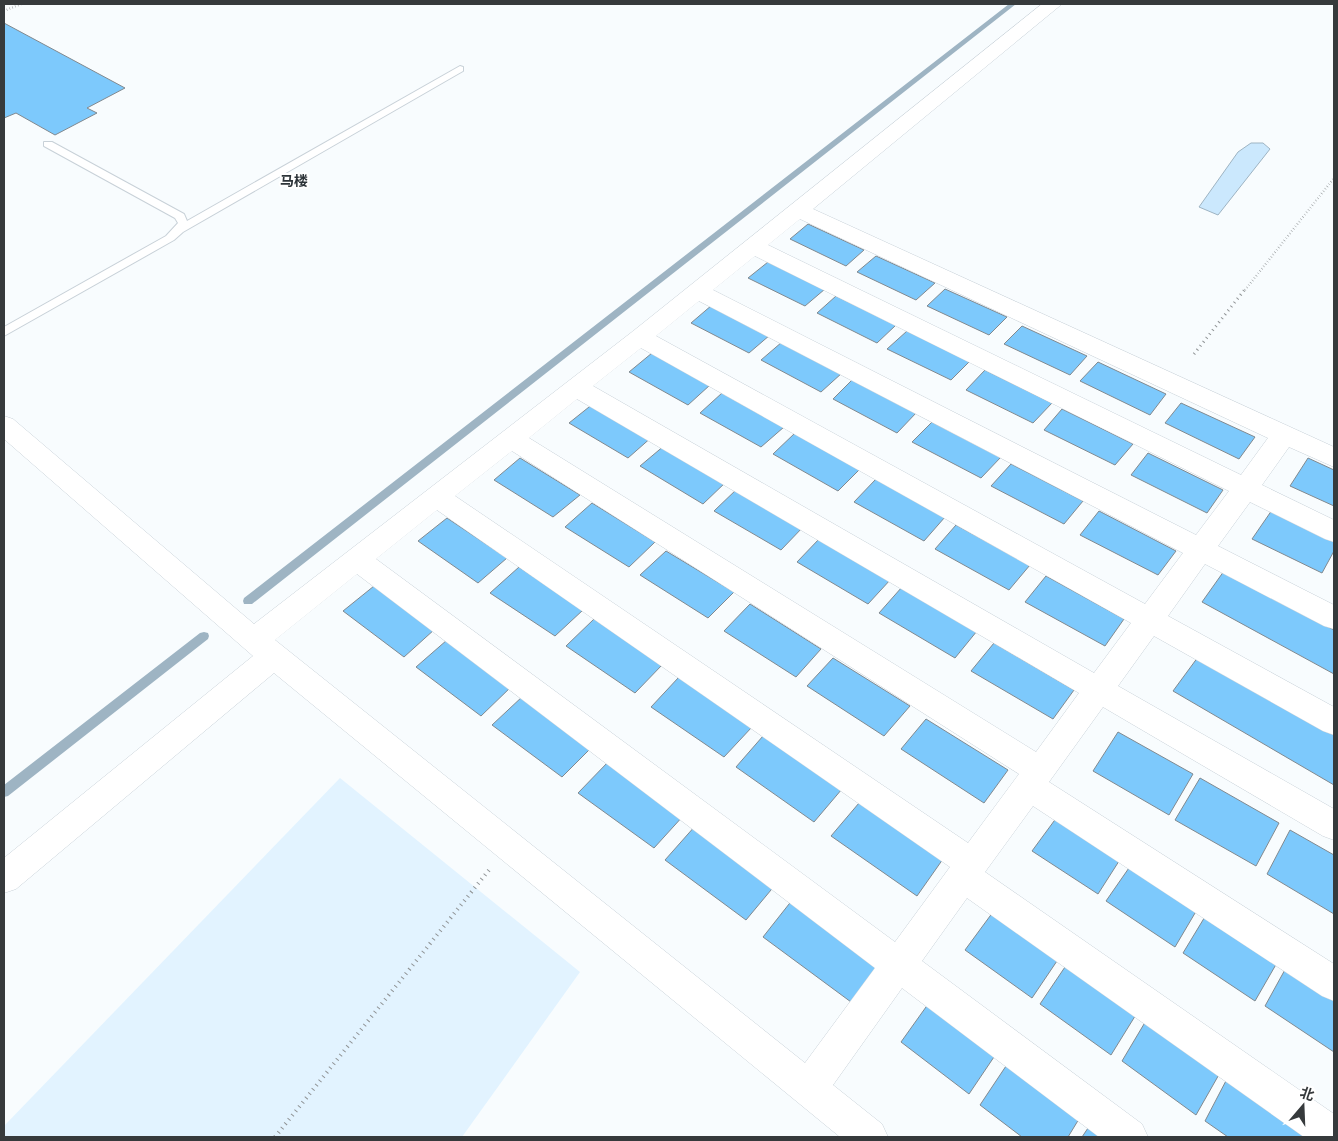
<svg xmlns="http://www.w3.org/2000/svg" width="1338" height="1141" font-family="Arial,'Noto Sans SC',sans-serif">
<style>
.built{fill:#e2f3ff}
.water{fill:#cbe8fd;stroke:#9eb4c3}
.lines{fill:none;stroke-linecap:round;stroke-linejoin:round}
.stream{fill:#9eb4c3;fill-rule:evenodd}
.building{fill:#7dc9fc;stroke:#81898f}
.service-casing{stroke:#c8d1d8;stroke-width:2}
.minor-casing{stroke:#c8d1d8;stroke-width:1}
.path-far2{stroke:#909496;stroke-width:2.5;stroke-dasharray:0.5 2.5;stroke-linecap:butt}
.path-far1{stroke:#909496;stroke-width:3;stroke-dasharray:1 4;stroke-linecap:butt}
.path{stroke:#909496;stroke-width:4;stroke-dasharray:1 4.5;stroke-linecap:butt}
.service{fill:#fff;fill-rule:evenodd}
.minor{fill:#fff;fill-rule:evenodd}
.labels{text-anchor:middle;stroke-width:4;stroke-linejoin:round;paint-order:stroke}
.far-quarter-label{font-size:14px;font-weight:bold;fill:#2d3439;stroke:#fff}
</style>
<rect width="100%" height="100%" fill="#f8fcfe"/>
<path class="built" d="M340,778L580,972L462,1137H4V1126Z"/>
<path class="water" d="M1251,143H1263L1270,149L1218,215L1199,207L1238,152Z"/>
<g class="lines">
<path class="stream" d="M1009,4H1016L252,604H244L243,601L244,598Z
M204,632L208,633L209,636L208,639L8,796L4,797V785L200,633Z"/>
</g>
<path class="building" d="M4,23L125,88L87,108L97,113L55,135L16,113L4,118Z
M808,224L864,250L846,266L790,239Z
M876,256L935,283L916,300L857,272Z
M768,262L825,289L805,306L748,278Z
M945,289L1007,317L989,335L927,306Z
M836,296L896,325L877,343L817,313Z
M712,305L770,335L749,353L691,323Z
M1022,326L1087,356L1070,375L1004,344Z
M907,331L970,361L951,380L887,349Z
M782,342L842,373L821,392L761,360Z
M652,353L710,385L688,405L629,372Z
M1098,362L1166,394L1150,415L1080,381Z
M985,370L1052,403L1033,423L966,390Z
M853,379L917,412L897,433L833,399Z
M722,393L784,427L761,447L700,413Z
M594,403L653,436L628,458L569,423Z
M1181,403L1255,437L1239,459L1165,423Z
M1062,409L1133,444L1115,465L1044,430Z
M932,422L1001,457L981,478L912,442Z
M795,433L860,469L838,491L773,454Z
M665,445L727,481L703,504L640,466Z
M1148,453L1223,490L1207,513L1131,475Z
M520,458L580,495L553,517L494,480Z
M1308,458L1334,470V506L1290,486Z
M1011,464L1083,501L1064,524L991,486Z
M876,479L945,517L924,541L854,502Z
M738,488L804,526L781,550L714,511Z
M592,503L655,542L629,567L565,527Z
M1272,510L1334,539V551L1322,573L1252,539Z
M1099,511L1176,551L1158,575L1080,535Z
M447,518L507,558L478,583L418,541Z
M956,525L1030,565L1009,590L935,549Z
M820,538L891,579L868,604L797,562Z
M666,551L734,592L708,618L640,575Z
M519,567L583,610L555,636L490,593Z
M1224,571L1334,630V674L1202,602Z
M1046,576L1124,619L1105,646L1025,602Z
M374,586L435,629L404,657L343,611Z
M902,587L977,631L955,658L879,613Z
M750,604L821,649L796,677L724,631Z
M594,619L663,664L635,693L566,646Z
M447,640L512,686L481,716L416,667Z
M994,643L1074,690L1053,719L971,671Z
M1198,657L1334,735V785L1173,691Z
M833,658L910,706L884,736L807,686Z
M679,677L752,727L724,757L651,707Z
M523,696L593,746L562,777L492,725Z
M926,719L1008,770L984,803L901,749Z
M1118,732L1193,774L1169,815L1093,771Z
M763,736L842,789L814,822L736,767Z
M609,761L684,815L654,848L578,793Z
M1200,778L1279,823L1256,866L1175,820Z
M859,803L943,859L917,896L831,836Z
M1057,817L1121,858L1098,894L1032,851Z
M696,825L776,884L746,920L665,860Z
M1290,830L1334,855V914L1267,874Z
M1131,865L1198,908L1175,947L1106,901Z
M793,899L880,963L851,1002L763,937Z
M993,912L1059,958L1032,998L965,950Z
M1206,915L1278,961L1255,1001L1183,953Z
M1067,964L1137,1013L1111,1055L1040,1004Z
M1287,966L1334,996V1052L1265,1006Z
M931,1000L998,1051L969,1094L901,1042Z
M1147,1019L1221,1071L1196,1115L1122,1061Z
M1010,1060L1082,1114L1068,1137H1022L980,1105Z
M1229,1075L1308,1130L1304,1137H1228L1205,1121Z
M1090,1125L1106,1137H1082Z"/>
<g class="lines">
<g class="service-casing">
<path id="service" d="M460,66L463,67V71L183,232L174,240L4,336V327L166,236L178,223L175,218L44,146V142H52L184,214L187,221Z"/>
</g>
<g class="minor-casing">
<path id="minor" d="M1042,4H1062L813,209L1334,447V467L1289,447L1262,485L1334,520V542L1325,539L1250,502L1218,546L1334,605V629L1324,626L1205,564L1168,616L1334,707V735L1323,731L1154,636L1118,686L1334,809V840L1323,836L1103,707L1049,782L1334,964V1001L1322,996L1033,806L985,872L1334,1114V1137H1304L967,898L922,961L1142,1124L1148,1137H1099L902,988L833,1085L882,1124L888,1137H840L274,673L16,889L4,893V858L253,656L4,439V416L13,419L254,624L632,332ZM800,219L1268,438L1241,475L768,245ZM755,256L1229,491L1196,535L713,290ZM699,301L1183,553L1145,604L656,336ZM641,348L1131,623L1094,673L593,386ZM577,399L1079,693L1036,752L529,438ZM512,451L1019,774L968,843L455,496ZM437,510L950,867L895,942L376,559ZM357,574L875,968L805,1063L275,640Z"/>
</g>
<path class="path-far2" d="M4,11L21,4
M1245,290L1334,178"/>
<path class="path-far1" d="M1194,354L1246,288"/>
<path class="path" d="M275,1137L489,870"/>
<use href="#service" class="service"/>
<use href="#minor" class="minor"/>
</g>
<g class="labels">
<g class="far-quarter-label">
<text x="294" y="186">马楼</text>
</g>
</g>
<rect width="1338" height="1141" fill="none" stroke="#363a3c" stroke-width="10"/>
<g transform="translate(1303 1106) rotate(19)" stroke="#ffffff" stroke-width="4" paint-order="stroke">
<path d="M0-4L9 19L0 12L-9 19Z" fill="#363a3c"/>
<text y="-8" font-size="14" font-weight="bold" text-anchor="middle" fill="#363a3c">北</text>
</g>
</svg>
